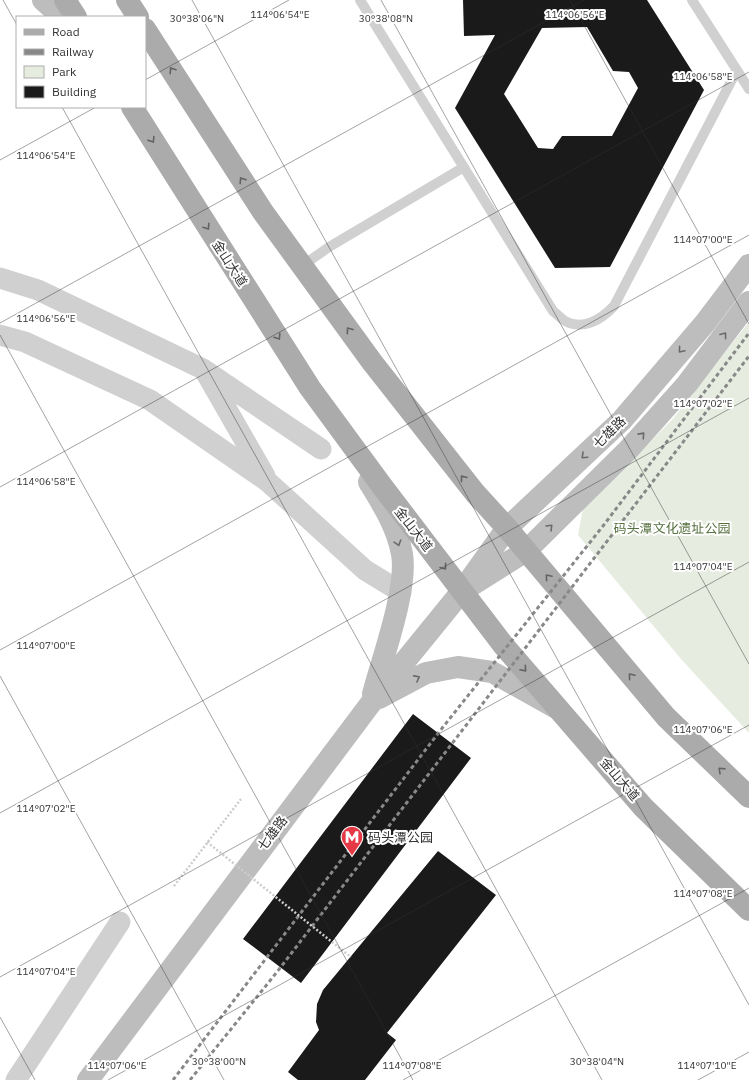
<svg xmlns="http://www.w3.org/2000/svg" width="749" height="1080" font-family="'IBM Plex Sans','Noto Sans SC',sans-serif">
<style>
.green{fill:#e6ecdf}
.building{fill:#1a1a1a;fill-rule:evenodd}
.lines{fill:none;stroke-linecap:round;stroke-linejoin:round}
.path{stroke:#cdcdcd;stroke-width:2.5;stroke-dasharray:2 2;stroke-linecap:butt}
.lane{stroke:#d0d0d0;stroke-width:10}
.street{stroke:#d0d0d0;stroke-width:21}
.secondary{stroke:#bdbdbd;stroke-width:22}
.primary{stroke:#ababab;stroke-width:22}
.rail{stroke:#888;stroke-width:3;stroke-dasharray:4 3;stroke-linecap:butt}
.path-bridge{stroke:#cdcdcd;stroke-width:2.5;stroke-dasharray:2 2;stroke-linecap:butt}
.oneway{stroke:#636363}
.oneway2{stroke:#6a6a6a}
.ticks{fill:none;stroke:#333;stroke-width:1;stroke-opacity:0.45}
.labels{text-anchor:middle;stroke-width:4;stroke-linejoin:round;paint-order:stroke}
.street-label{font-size:13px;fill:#333;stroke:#fff}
.park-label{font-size:13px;fill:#56703f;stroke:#fff}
.poi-label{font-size:13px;fill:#333;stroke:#fff;text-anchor:start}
.ticks-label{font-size:10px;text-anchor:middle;fill:#333;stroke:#fff;stroke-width:4;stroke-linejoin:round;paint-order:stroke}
</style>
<rect width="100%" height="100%" fill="#fff"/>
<path class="green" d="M749,322V733L681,659L578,535L583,508L672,420Z"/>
<path class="building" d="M463,0H647L704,90L610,267L555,268L455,108L495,35L464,36ZM587,27L613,71L629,72L638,88L612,136H562L553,149L538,148L504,94L542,28Z
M413,714L471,758L301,983L243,939Z
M438,851L496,895L387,1033L396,1040L365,1080H298L288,1072L319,1030L316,1022L317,1004L323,990Z"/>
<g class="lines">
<path class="path" d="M174,886L241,799
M332,942L351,957"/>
<path class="lane" d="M360,0L553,311C557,314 561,319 565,321C583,331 602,319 614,306L736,72
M692,0L749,89
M302,266L329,247L464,167"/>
<path class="street" d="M0,278L38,290L203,369L321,449
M0,335L25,342L150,400L267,481L365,570L401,592
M206,373L265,476
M16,1080L120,922"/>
<path class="secondary" d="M43,0L62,17
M369,482C383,505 397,527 402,554C408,589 382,659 373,694
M472,585L526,551L628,450L687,384L749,302
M379,698L426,673L458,667L492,672L558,709
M88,1080L371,703L462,591L507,528L622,420L705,323L749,265"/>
<path class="primary" d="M65,0L76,17
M127,0L138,17
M145,29L263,212L372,362L475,493L507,528L666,717L749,797
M132,107L310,388L382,486L504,646L643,807L749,910"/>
<path class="rail" d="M173,1080L443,727L603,526L749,333
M190,1080L277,972L749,356"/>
<path class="path-bridge" d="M207,842L332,942"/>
</g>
<defs><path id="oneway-chevron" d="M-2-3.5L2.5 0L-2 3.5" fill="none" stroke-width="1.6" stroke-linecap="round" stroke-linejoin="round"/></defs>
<g class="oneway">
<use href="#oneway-chevron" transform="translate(172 70) rotate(-123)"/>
<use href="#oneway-chevron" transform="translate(152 140) rotate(58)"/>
<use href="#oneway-chevron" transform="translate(242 180) rotate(-123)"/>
<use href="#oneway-chevron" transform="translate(207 227) rotate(57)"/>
<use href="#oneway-chevron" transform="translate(349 330) rotate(-126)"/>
<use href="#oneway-chevron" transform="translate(278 337) rotate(57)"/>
<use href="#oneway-chevron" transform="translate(463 478) rotate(-128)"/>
<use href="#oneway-chevron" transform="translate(444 567) rotate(53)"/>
<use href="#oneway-chevron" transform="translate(548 577) rotate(-130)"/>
<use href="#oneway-chevron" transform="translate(524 669) rotate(49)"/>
<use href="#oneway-chevron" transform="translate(631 676) rotate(-130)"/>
<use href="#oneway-chevron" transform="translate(721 770) rotate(-136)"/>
</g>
<g class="oneway2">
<use href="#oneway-chevron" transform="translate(724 335) rotate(-53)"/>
<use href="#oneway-chevron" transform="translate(681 350) rotate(130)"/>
<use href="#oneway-chevron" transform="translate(642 435) rotate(-48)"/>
<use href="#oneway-chevron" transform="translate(584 456) rotate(137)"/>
<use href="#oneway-chevron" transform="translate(550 527) rotate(-45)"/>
<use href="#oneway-chevron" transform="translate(398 543) rotate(73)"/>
<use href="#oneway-chevron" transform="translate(417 678) rotate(-28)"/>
</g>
<path class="ticks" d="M3,0L17,25M192,0L749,1005M381,0L749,664M570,0L749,324M145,80L289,0M62,107L602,1080M0,160L96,107M0,323L584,0M0,335L413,1080M0,487L749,72M0,650L749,235M0,676L224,1080M0,813L749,398M0,977L749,562M0,1017L35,1080M108,1080L749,725M403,1080L749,888M698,1080L749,1052"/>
<defs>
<g id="metro-pin" transform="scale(1.15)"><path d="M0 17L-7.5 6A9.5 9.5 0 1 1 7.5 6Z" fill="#e63946" stroke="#fff"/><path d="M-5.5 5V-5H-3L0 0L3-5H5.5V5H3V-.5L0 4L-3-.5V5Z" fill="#fff"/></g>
</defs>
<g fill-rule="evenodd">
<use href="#metro-pin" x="352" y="837"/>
</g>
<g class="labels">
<g class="street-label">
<text transform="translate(230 263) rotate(57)" y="5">金山大道</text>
<text transform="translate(609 432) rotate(-44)" y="5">七雄路</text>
<text transform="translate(414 529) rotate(52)" y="5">金山大道</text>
<text transform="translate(620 779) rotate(49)" y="5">金山大道</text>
<text transform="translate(272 833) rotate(-53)" y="5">七雄路</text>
</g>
<g class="park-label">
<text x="672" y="533">码头潭文化遗址公园</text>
</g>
<g class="poi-label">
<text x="368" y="842">码头潭公园</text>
</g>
</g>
<g class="ticks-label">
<text x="280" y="18">114°06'54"E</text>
<text x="575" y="18">114°06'56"E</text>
<text x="197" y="22">30°38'06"N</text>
<text x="386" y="22">30°38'08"N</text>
<text x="703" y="80">114°06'58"E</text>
<text x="46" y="159">114°06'54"E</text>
<text x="703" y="243">114°07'00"E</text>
<text x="46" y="322">114°06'56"E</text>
<text x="703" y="407">114°07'02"E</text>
<text x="46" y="485">114°06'58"E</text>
<text x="703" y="570">114°07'04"E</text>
<text x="46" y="649">114°07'00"E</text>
<text x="703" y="733">114°07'06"E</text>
<text x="46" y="812">114°07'02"E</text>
<text x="703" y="897">114°07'08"E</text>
<text x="46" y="975">114°07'04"E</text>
<text x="219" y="1065">30°38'00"N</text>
<text x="597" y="1065">30°38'04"N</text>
<text x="117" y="1069">114°07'06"E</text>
<text x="412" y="1069">114°07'08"E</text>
<text x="707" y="1069">114°07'10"E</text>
</g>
<rect x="16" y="16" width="130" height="92" fill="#ffffff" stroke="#adadad"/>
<rect x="24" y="29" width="20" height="6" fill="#ababab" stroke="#adadad"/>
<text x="52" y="36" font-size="12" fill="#333333">Road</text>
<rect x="24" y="49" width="20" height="6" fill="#888888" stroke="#adadad"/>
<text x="52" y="56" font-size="12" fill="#333333">Railway</text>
<rect x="24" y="66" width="20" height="12" fill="#e6ecdf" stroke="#adadad"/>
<text x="52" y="76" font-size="12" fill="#333333">Park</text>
<rect x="24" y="86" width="20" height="12" fill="#1a1a1a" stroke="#adadad"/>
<text x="52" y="96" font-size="12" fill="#333333">Building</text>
</svg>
